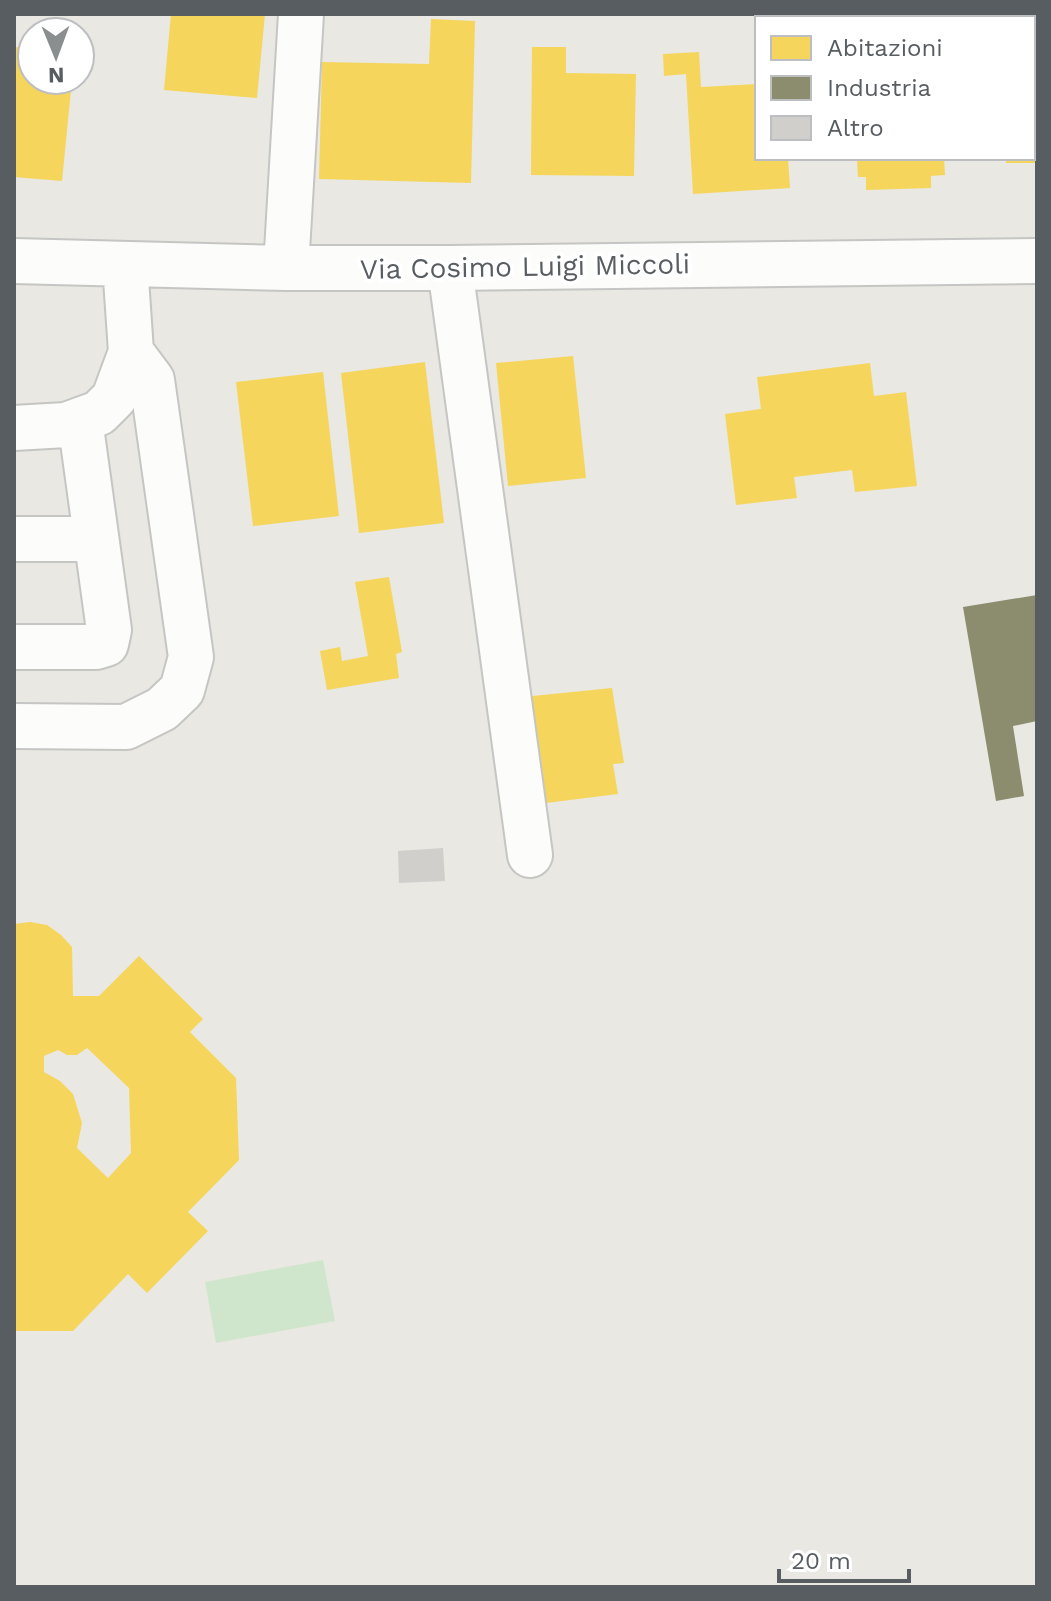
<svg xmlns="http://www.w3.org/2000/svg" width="1051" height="1601" font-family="'Work Sans',sans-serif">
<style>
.green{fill:#d0e6cc}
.homes{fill:#f6d55c;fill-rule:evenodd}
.industry{fill:#8c8c6e}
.building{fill:#d0cfcc}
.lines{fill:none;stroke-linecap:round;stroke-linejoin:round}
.minor-casing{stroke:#c5c5c3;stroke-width:48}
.minor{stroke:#fcfcfb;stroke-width:44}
.labels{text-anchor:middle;stroke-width:8;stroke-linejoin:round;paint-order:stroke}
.street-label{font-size:28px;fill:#585d61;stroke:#fff}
</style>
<rect width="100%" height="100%" fill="#e9e8e2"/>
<path class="green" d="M323,1260L335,1321L216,1343L205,1282Z"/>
<path class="homes" d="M171,14H265L257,98L164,90Z
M431,19L475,21L471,183L319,179L322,62L429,64Z
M14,47L32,48V80H72L62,181L14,177Z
M532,47H566V73L636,74L634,176L531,175Z
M699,52L701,87L757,84V158H788L790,188L693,194L686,74L664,76L663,54Z
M1033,78H1037V163H1006V158H1033Z
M857,158H944L945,175L931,176V188L866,190V177H858Z
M573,356L586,478L508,486L496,363Z
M425,362L444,523L359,533L341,373Z
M870,363L874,396L906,392L917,486L855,492L852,470L794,477L797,498L736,505L725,414L761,409L757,377Z
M323,372L339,516L253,526L236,382Z
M389,577L402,652L396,654L399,678L327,690L320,651L340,647L342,661L368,656L355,582Z
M612,688L624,763L613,764L618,794L538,804L523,697Z
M30,922L47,925L61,935L72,947L73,996H99L139,956L203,1019L190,1032L236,1078L239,1160L188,1212L208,1231L147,1293L128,1274L73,1331H14V1073L16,1072L14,1053V924ZM87,1048L129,1088L131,1153L108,1178L77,1148L82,1123L73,1094L60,1081L44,1072V1056L58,1050L67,1055H77Z"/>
<path class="industry" d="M1037,595V721L1013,726L1024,796L996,801L963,607Z"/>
<path class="building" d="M443,848L445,881L399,883L398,851Z"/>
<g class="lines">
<g class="minor-casing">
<path id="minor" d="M1033,40H1037
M14,261L286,268H450L1037,261
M286,268L301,14
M450,268L530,855
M14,428L66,425L99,413L114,398L131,352L125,264
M14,539H96
M14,647H96L106,644L109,630L80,420
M14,726L126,727L162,709L182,690L191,657L152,380L131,352"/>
</g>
<use href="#minor" class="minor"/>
</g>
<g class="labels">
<g class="street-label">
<text transform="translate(525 266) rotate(-1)" y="10">Via Cosimo Luigi Miccoli</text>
</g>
</g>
<rect width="1051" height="1601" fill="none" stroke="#585d61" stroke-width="32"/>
<rect x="755" y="16" width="280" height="144" fill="#ffffff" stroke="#bcbec0" stroke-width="2"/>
<rect x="771" y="36" width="40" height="24" fill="#f6d55c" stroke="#bcbec0" stroke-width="2"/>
<text x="827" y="56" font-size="24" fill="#585d61">Abitazioni</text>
<rect x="771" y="76" width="40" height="24" fill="#8c8c6e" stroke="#bcbec0" stroke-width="2"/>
<text x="827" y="96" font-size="24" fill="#585d61">Industria</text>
<rect x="771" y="116" width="40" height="24" fill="#d0cfcc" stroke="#bcbec0" stroke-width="2"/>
<text x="827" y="136" font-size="24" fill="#585d61">Altro</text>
<g transform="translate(56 56) rotate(179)"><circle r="38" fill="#ffffff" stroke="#bcbec0" stroke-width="2"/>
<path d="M0-6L14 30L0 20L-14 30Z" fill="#8b8e8e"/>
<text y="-12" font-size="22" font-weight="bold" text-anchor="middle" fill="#585d61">N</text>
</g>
<path d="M779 1569v12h130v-12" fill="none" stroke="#585d61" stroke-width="4"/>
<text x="791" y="1569" font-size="24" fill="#585d61" stroke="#ffffff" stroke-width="6" paint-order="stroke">20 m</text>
</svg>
